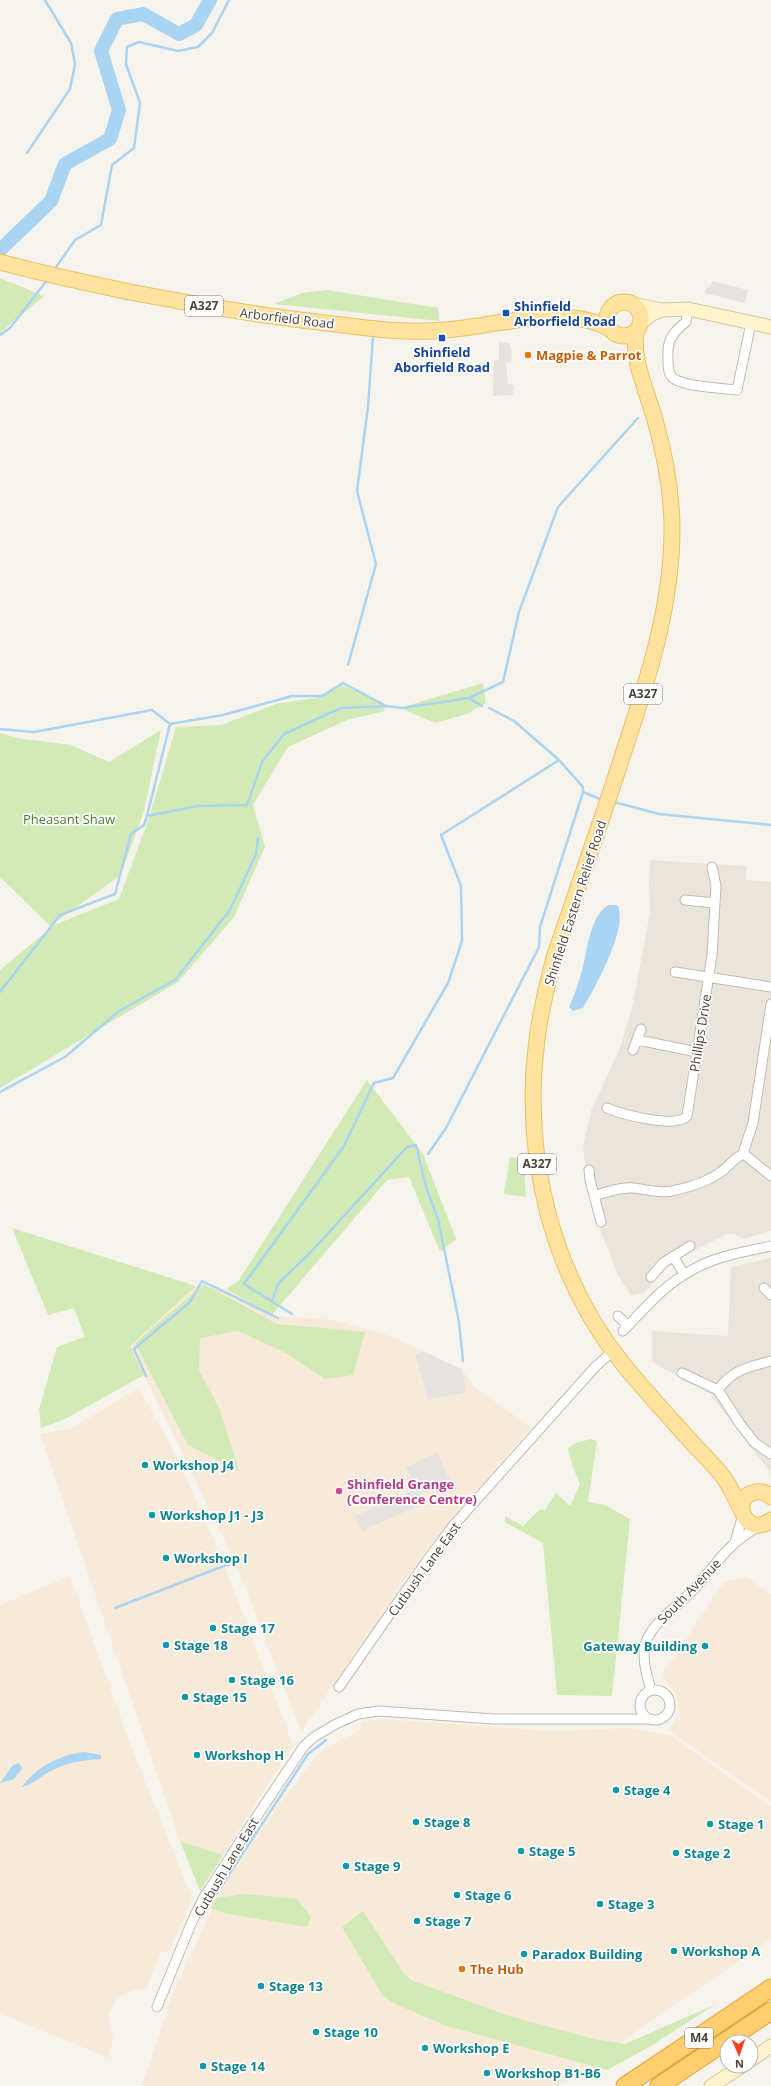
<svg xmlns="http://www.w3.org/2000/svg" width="771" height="2086" font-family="'Open Sans',sans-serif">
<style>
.residential{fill:#eae5da}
.commercial{fill:#f7ead8}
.green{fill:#d2eab5}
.parking{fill:#e5e3e0}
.water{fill:#a9d4f2}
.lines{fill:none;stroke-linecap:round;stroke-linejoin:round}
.stream{stroke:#a9d4f2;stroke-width:2.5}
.river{stroke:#a9d4f2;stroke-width:14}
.minor-casing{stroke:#c2bbae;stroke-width:11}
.secondary-casing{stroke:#d6c79b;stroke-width:15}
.primary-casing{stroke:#e6c16a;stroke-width:17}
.motorway-casing{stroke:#e0a43c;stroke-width:19}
.minor{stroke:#fff;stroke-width:9}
.secondary{stroke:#fff3cd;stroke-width:13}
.primary{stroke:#ffe39c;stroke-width:15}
.motorway{stroke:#ffcf6e;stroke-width:17}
.transit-dot{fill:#1a4fb4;stroke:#fff;stroke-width:1.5}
.food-dot{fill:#e8710a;stroke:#fff;stroke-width:1.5}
.culture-dot{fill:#0f9aa8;stroke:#fff;stroke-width:1.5}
.hotel-dot{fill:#d1479c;stroke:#fff;stroke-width:1.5}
.labels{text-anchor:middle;stroke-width:3.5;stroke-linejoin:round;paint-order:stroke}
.shield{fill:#fff;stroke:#817c74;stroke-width:1}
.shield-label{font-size:12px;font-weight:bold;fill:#4b4439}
.transit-label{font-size:13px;font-weight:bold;fill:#164399;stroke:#fff;text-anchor:start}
.street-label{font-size:13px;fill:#4b4439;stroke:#fff}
.food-label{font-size:13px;font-weight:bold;fill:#c56008;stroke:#fff;text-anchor:start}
.park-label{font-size:13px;fill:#4a7f2a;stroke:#fff}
.culture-label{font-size:13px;font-weight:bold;fill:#0d838f;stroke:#fff;text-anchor:start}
.hotel-label{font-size:13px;font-weight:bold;fill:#b23c85;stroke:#fff;text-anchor:start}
</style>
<rect width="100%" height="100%" fill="#f6f3ec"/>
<path class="residential" d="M650,860L747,866L746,880L771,882V1231L743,1239L734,1234H727L687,1254L669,1265L645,1292L631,1296L618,1275L599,1227L588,1188L583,1147L591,1111L620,1048L632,1008L650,913L649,884Z
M771,1258V1473L710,1394L652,1362V1331L728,1336L731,1267Z"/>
<path class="commercial" d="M196,1286L227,1289L271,1316L334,1320L390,1336L461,1369L477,1389L531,1427L422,1555L301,1732L237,1566L130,1346Z
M139,1388L179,1461L226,1570L293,1745L223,1855L180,1841L40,1434L72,1428Z
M70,1576L135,1757L192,1899L169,1952H161L147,1989L133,1990L116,1999L108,2016L113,2038L109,2058L1,2014L0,2012V1605Z
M746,1577L771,1594V1802L668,1730L679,1714L677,1696L662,1675L724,1582Z
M382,1719L553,1731L626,1728L672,1736L771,1807V1939L627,2038L595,2069L557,2086H142L172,1996L220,1892L275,1810L313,1760L327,1747L360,1730L362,1722Z"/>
<path class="green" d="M0,278L44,296L0,333Z
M327,290L438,308L439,321L274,304L302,293Z
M483,683L486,703L467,714L435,723L400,708Z
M342,685L381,702L385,711L347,720L288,747L253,805L265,847L234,917L178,982L0,1088V970L54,925L119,899L150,815L176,727L221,725L276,704L315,698Z
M161,730L144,811L121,875L50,926L0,877V733L17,738L71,745L109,762Z
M367,1080L423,1154L456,1239L440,1252L409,1177L387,1180L271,1316L227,1289L239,1280Z
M510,1157L524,1160L526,1197L504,1194Z
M12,1228L196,1286L130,1346L144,1375L65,1419L41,1428L39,1409L57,1347L85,1337L74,1308L48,1315Z
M204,1284L277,1324L365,1332L353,1375L325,1379L286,1353L238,1331L200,1338L199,1370L220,1410L239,1471L188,1445L135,1343Z
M591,1439L597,1441L588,1502L605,1505L630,1519L612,1696L557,1695L543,1543L505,1522V1516L523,1526L539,1510H545L556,1493L570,1506L580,1484L572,1465L568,1449L575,1443Z
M180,1841L223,1855L200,1891Z
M245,1894L297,1899L311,1917L307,1927L224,1913L210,1908L216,1898Z
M363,1911L403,1972L411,1980L509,2016L594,2039L625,2044L716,2004L651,2046L607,2070L447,2026L393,2003L383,1996L342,1927Z"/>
<path class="parking" d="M712,281L748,290L745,303L705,293L706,288L710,287Z
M499,342L509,343L512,352L511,362L506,363L508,384L514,385L513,395L493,396L494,361L499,359Z
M422,1351L462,1369L466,1392L428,1400L415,1356Z
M437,1453L450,1480L422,1493L426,1502L362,1531L355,1516L415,1489L406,1467Z"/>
<path class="water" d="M608,905H617C630,925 595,988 583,1008L573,1011L569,1007C574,996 578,985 581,974C588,952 588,919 608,905Z
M85,1752L101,1755V1759C82,1760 65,1763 49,1772C40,1777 32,1785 22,1787C36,1767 61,1754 85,1752Z
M19,1763L22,1769L14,1779L0,1783L13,1765Z"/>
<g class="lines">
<path class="stream" d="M27,153L70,89L75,64L71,43L45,0
M54,270L75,240L101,225L112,165L134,148L140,103L126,64L127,47L139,42L178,51L198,47L212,33L229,0
M0,335L10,328L48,279
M348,665L376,564L357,491L368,407L373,337
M469,698L482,706
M0,729L34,732L152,710L170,724L223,715L292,696H322L343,683L386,706L402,708L469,698L503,682L519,612L558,507L638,418
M559,760L583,787V792L600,799
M614,802L659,814L771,825
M147,816L198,806L247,805L262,762L284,734L341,708L386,706
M0,992L60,915L115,894L131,834L144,825L147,816L170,724
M0,1092L65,1057L119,1011L175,980L230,910L256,854L258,838
M428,1154L446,1128L539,947L540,927L583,792
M272,1302L278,1284L311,1252L407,1147L416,1145L426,1187L438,1219L459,1322L463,1361
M292,1314L244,1284L344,1146L374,1083L393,1078L448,983L462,941L461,886L441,835L559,760L514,721L489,708
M146,1376L134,1349L190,1302L202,1281L278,1318
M115,1608L229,1564
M215,1896L308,1754L326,1740"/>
<path class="river" d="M0,250L51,201L65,164L110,139L119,110L101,51L117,19L143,14L179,34L196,25L210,0"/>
<g class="minor-casing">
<path id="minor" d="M688,309L686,322C674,331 667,340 668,355C668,363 667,373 673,378C684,387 722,388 737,390L751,323
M685,900L714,903
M675,972L771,987
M771,1004L753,1123L744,1150V1154L771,1176
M638,1040L697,1052
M633,1050L641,1029
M607,1108C621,1114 676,1129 687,1116L712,955L716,886L712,867
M589,1170L590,1180L601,1222
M594,1196C606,1192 620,1187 633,1188C646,1189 658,1194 672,1191C686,1188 706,1182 718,1174C727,1169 734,1157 744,1154
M673,1256L684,1274
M651,1277L663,1263L690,1246
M764,1288L771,1295
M618,1316L628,1326
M623,1331C644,1309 665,1284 692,1270C716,1256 744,1252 771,1246
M682,1373L718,1390L740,1424L755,1443L771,1454
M718,1390C732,1370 748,1367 771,1361
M735,1542L743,1515
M339,1687L426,1562L453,1526L596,1366L613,1351
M640 1705a15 15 0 1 1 30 0a15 15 0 1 1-30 0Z
M651,1690C647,1676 641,1657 646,1642C653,1621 680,1605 694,1589C708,1574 720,1556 735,1543C742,1536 752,1531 760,1525
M157,2007L191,1924L203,1899L247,1831L304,1746L314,1737L336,1724L358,1714L379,1711L494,1719H647"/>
</g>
<g class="secondary-casing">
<path id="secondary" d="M636,305L662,310L688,309L771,327
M641,323L652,314L662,310
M751,2060L771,2046
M711,2086L742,2066"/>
</g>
<g class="primary-casing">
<path id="primary" d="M0,262C43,274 87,283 130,292C193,304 255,315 318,322C360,327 402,334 445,330C494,327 564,303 610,329
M607 319a17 17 0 1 1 34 0a17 17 0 1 1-34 0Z
M636,332C632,362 647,391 655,420C665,455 672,492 672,529C672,606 648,679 624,751C602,820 577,889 554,958C547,985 540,1013 537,1040C522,1154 551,1274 623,1364C646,1392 671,1419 695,1446C705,1456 716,1467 724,1478C731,1488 736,1500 742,1511
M771,1497C767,1493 762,1491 756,1492C728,1496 746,1540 771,1520"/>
</g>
<g class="motorway-casing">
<path id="motorway" d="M625,2086L771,1988
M659,2086L771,2011"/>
</g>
<use href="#minor" class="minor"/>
<use href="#secondary" class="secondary"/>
<use href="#primary" class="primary"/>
<use href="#motorway" class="motorway"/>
</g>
<g class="transit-dot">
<rect x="502" y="309" width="8" height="8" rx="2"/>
<rect x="438" y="334" width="8" height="8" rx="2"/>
</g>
<g class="food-dot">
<circle cx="528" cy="355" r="4"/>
<circle cx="462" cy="1969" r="4"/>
</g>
<g class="culture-dot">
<circle cx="145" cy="1465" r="4"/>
<circle cx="152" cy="1515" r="4"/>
<circle cx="166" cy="1558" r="4"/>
<circle cx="213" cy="1628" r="4"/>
<circle cx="166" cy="1645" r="4"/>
<circle cx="705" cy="1646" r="4"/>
<circle cx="232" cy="1680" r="4"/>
<circle cx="185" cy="1697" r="4"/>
<circle cx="197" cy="1755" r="4"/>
<circle cx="616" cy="1790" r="4"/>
<circle cx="416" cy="1822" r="4"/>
<circle cx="710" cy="1824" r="4"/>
<circle cx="521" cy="1851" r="4"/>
<circle cx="676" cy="1853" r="4"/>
<circle cx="346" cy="1866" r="4"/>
<circle cx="457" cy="1895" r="4"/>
<circle cx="600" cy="1904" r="4"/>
<circle cx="417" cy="1921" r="4"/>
<circle cx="674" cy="1951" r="4"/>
<circle cx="524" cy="1954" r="4"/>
<circle cx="261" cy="1986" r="4"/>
<circle cx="316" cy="2032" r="4"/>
<circle cx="425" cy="2048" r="4"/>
<circle cx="203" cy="2066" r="4"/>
<circle cx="487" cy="2073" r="4"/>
</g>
<circle class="hotel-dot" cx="339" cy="1491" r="4"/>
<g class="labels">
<g class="shield">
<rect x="185" y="296" width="38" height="20" rx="3"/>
<rect x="624" y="684" width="38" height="20" rx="3"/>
<rect x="518" y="1154" width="38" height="20" rx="3"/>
<rect x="685" y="2028" width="28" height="20" rx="3"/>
</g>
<g class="shield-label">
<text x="204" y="310">A327</text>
<text x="643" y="698">A327</text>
<text x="537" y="1168">A327</text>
<text x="699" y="2042">M4</text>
</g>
<g class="transit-label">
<text x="514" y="311">Shinfield<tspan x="514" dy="15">Arborfield Road</tspan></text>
<text x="442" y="357" text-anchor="middle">Shinfield<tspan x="442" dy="15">Aborfield Road</tspan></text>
</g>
<g class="street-label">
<text transform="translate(287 318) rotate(7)" y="5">Arborfield Road</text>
<text transform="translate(575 903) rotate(-72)" y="5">Shinfield Eastern Relief Road</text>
<text transform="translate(700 1033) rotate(-81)" y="5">Phillips Drive</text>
<text transform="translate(424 1569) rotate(-54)" y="5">Cutbush Lane East</text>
<text transform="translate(689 1591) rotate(-46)" y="5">South Avenue</text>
<text transform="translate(226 1867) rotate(-59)" y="5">Cutbush Lane East</text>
</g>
<g class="food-label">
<text x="536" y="360">Magpie &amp; Parrot</text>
<text x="470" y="1974">The Hub</text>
</g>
<g class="park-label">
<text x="69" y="824">Pheasant Shaw</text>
</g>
<g class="culture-label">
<text x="153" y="1470">Workshop J4</text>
<text x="160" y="1520">Workshop J1 - J3</text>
<text x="174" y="1563">Workshop I</text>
<text x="221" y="1633">Stage 17</text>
<text x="174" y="1650">Stage 18</text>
<text x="697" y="1651" text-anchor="end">Gateway Building</text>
<text x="240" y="1685">Stage 16</text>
<text x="193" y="1702">Stage 15</text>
<text x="205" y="1760">Workshop H</text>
<text x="624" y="1795">Stage 4</text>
<text x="424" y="1827">Stage 8</text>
<text x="718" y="1829">Stage 1</text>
<text x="529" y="1856">Stage 5</text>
<text x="684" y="1858">Stage 2</text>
<text x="354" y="1871">Stage 9</text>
<text x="465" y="1900">Stage 6</text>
<text x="608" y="1909">Stage 3</text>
<text x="425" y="1926">Stage 7</text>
<text x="682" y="1956">Workshop A</text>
<text x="532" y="1959">Paradox Building</text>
<text x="269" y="1991">Stage 13</text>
<text x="324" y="2037">Stage 10</text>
<text x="433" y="2053">Workshop E</text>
<text x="211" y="2071">Stage 14</text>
<text x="495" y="2078">Workshop B1-B6</text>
</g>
<g class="hotel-label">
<text x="347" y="1489">Shinfield Grange<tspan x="347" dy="15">(Conference Centre)</tspan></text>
</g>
</g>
<g transform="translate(739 2054) rotate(178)"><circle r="19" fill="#ffffff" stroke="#b7b4b0"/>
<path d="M0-3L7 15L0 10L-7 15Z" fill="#fc3f1d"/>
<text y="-6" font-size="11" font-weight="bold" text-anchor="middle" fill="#4b4439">N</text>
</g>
</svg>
